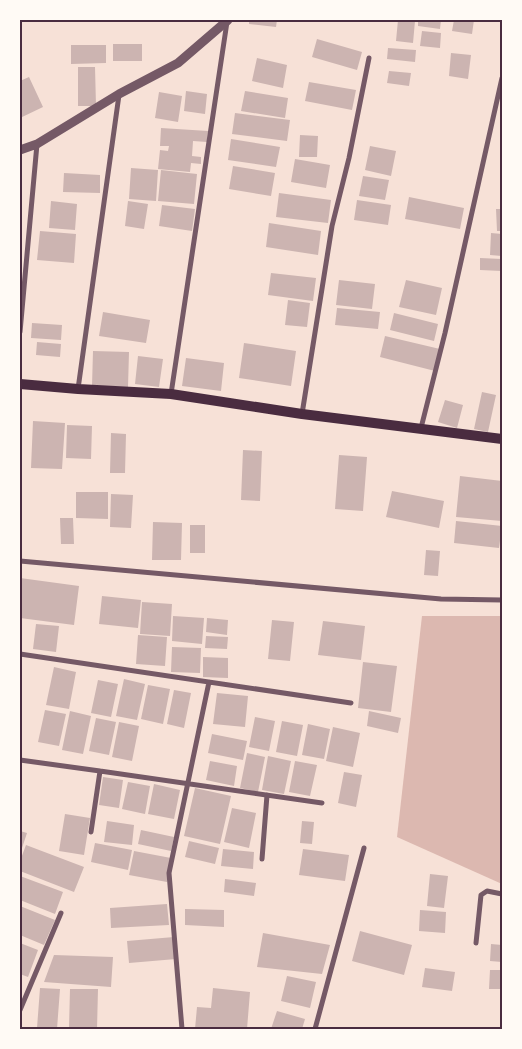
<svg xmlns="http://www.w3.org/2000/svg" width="522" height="1049" font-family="Figtree,sans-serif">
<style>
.water{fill:#dcb8b0}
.building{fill:#ccb4b1}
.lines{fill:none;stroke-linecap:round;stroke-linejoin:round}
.minor{stroke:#755966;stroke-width:5}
.tertiary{stroke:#755966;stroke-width:9}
.secondary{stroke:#4a2c40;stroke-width:10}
.neatline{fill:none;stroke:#4a2c40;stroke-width:2}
</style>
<rect width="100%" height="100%" fill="#f7e1d7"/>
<path class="water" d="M422,616H502V884L397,837Z"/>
<path class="building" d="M249,20H277L276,27L249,24Z
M398,20L415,21L413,43L396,41Z
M418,20H441L440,29L418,26Z
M454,20H474L472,34L452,31Z
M422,31L441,33L440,48L420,46Z
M317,39L362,52L357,70L312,57Z
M113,44H142V61H113Z
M71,45H106V63L71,64Z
M388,48L416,50L415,62L387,59Z
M451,53L471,55L468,79L449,76Z
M257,58L287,65L283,88L252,81Z
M78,67H95L96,106H78Z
M389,71L411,73L409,86L387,83Z
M29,77L43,107L20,118V81Z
M309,82L356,90L352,110L305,101Z
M186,91L207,94L205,114L184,111Z
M245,91L288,98L285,118L241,111Z
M159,92L182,96L178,122L155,118Z
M235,113L290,120L287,141L232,134Z
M161,128L208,131L207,142L193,141L192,156L201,157V164L191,163L190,172L158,169L160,150L168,151L169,146H160Z
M300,135L318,136L317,157H299Z
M231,139L280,147L276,167L228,160Z
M370,146L396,151L391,176L365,170Z
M295,159L330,165L326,188L291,182Z
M233,166L275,173L271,196L229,189Z
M131,168L158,170L156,201L129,199Z
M161,170L197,174L194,204L158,201Z
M64,173L100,175V193L63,192Z
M363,176L389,180L385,200L359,196Z
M279,193L331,200L328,223L276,217Z
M409,197L464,208L460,229L405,219Z
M357,200L391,205L388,225L354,220Z
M51,201L77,204L75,230L49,228Z
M128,201L148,204L144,229L125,226Z
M162,205L195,209L192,231L159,226Z
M496,209H502V231H497Z
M269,223L321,231L318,255L266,247Z
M40,231L76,234L74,263L37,260Z
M491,233L502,234V256L490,255Z
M480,258L502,259V271L480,270Z
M271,273L316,278L313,301L268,295Z
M339,280L375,284L372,309L336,305Z
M406,280L442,288L436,315L399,307Z
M288,300L310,303L307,327L285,325Z
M337,308L380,312L378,329L335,325Z
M103,312L150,320L146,343L99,336Z
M394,313L438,324L434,341L390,330Z
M32,323L62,325L61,340L31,338Z
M385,336L440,349L435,371L380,357Z
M37,342L61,344L60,357L36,355Z
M244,343L296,351L291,386L239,378Z
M93,351L129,352L128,387L92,386Z
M138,356L163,359L159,387L135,384Z
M186,358L224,363L221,391L182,386Z
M482,392L496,395L488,432L474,429Z
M445,400L463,405L457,428L438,422Z
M33,421L65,423L62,469L31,468Z
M67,425L92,426L91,459L66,458Z
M111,433L126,434L125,473H110Z
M243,450L262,451L260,501L241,500Z
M339,455L367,457L363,511L335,509Z
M460,476L502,481V521L456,517Z
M392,491L444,501L439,528L386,517Z
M76,492H108V519L76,518Z
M111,494L133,495L131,528L110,527Z
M60,518H73L74,544H61Z
M456,521L502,526L499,548L454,543Z
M153,522L182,523L181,560H152Z
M190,525H205V553H190Z
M426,550L440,551L438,576L424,575Z
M20,578L79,586L74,625L20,618Z
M102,596L141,600L138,628L99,624Z
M142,602L172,604L170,636L140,634Z
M173,616L204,618L202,644L172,641Z
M207,618L228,620L227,635L206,632Z
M272,620L294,622L290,661L268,659Z
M323,621L365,626L361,660L318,655Z
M36,624L59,626L56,652L33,649Z
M138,635L167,637L165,666L136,664Z
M206,636L228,637L227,649L205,648Z
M172,647L201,648L200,673L171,672Z
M203,657L228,658V678L203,677Z
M363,662L397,666L391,712L358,708Z
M54,667L76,672L69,709L46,705Z
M124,679L145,684L137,720L116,716Z
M98,680L118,684L111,717L91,713Z
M148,685L170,689L163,724L141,719Z
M174,690L191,693L184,728L167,724Z
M217,693L248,696L245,727L213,724Z
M45,710L66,714L59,746L38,742Z
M70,711L91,716L83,754L62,750Z
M369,711L401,718L398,733L367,726Z
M255,717L275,721L269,751L249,747Z
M96,718L116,722L109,755L89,751Z
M282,721L303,725L297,756L276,752Z
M119,722L139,726L132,761L112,757Z
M308,724L330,729L324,759L302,755Z
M333,727L360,733L353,767L326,761Z
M212,734L247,741L243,760L208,753Z
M247,753L265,757L258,792L240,788Z
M268,756L291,761L284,794L262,790Z
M210,761L237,766L234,786L206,780Z
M295,761L317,765L310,796L289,792Z
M344,772L362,775L356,807L338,803Z
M103,777L123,780L119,808L99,805Z
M128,782L150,786L145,814L122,809Z
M154,784L180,790L174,819L148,814Z
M195,788L231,796L220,844L184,836Z
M232,808L256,813L249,848L224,842Z
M65,814L90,818L84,855L59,851Z
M107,821L134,825L132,845L104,842Z
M302,821L314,822L312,844L300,843Z
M141,830L174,837L171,851L138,844Z
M20,831L27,833L20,854Z
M189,841L219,848L215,864L185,857Z
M95,843L132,850L128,870L91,862Z
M26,845L84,867L74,892L20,871V861Z
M223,849L254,852L253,869L221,866Z
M303,849L349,855L345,881L299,875Z
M134,851L171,858L167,882L129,875Z
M430,874L448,876L444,908L427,906Z
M20,876L63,892L55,914L20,900Z
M225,879L256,883L254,896L224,892Z
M167,904L169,925L111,928L110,908Z
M20,906L55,920L44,945L20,935Z
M185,909L224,910V927L185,925Z
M420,910L446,912L445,933L419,931Z
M360,931L412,945L404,975L352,961Z
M263,933L330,945L322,974L257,967Z
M174,937L176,959L129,963L127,941Z
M20,943L38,950L28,977L20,974Z
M491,944L502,945V962L490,961Z
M54,955L113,957L111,987L44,982Z
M425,968L455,972L452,991L422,987Z
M490,970H502V989H489Z
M287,976L316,982L310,1008L281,1001Z
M40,988L60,989L57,1029L37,1028Z
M213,988L250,992L247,1029H195L197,1007L211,1008Z
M70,989H98L97,1029H69Z
M277,1011L305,1019L302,1029H271Z"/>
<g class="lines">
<path class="minor" d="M20,332L37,144
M78,389L119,95
M171,394L227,22
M302,414L332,226L349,158L369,58
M421,428L445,333L502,78
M20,561L441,599L502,600
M20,654L351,703
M20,760L100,771L322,803
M91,832L100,771
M262,859L267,795
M476,943L481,895L487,891L502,894
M20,1010L61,913
M182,1029L169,873L209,682
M315,1029L364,848"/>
<path class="tertiary" d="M20,150L37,144L119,94L178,63L228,20"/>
<path class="secondary" d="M20,384L78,389L171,394L302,414L502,439"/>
</g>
<rect width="522" height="1049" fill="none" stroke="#fffaf5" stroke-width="42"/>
<rect x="21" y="21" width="480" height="1007" class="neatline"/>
</svg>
